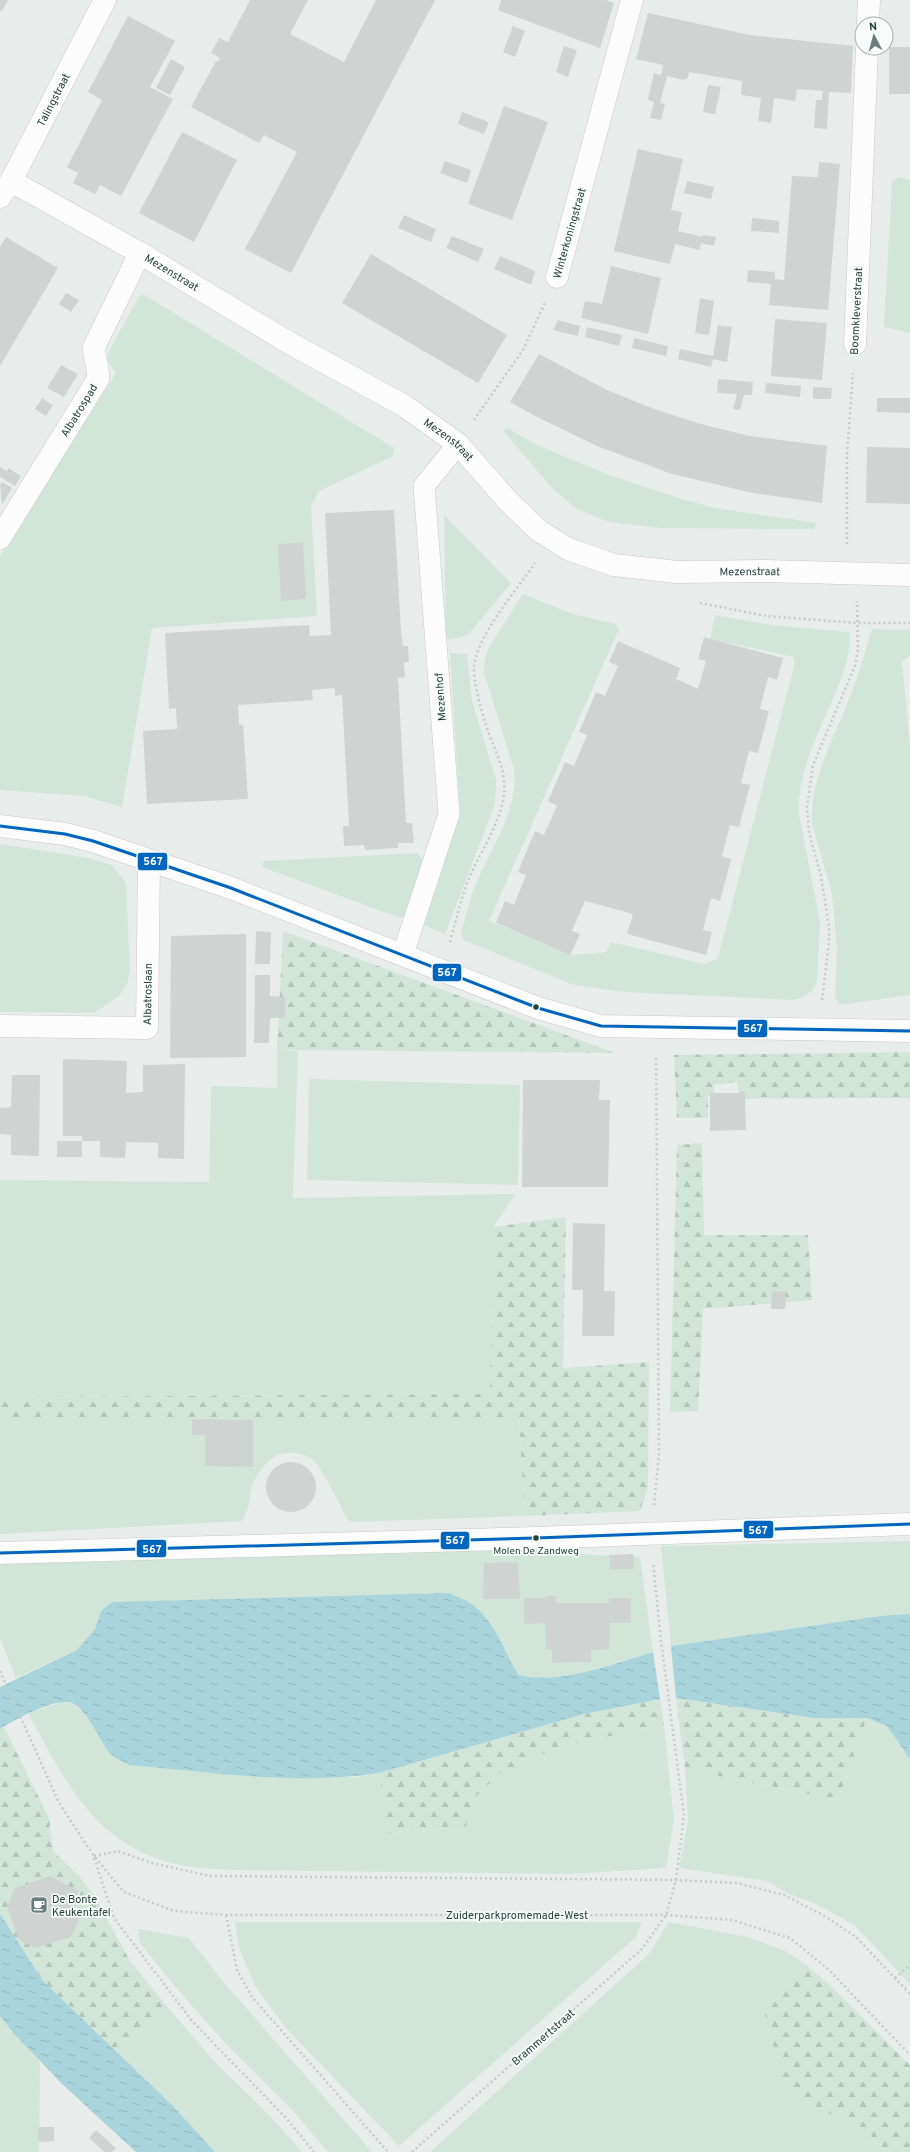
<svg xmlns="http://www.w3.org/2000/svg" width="910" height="2152" font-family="Overpass,sans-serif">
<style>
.grass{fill:#d1e6d8}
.forest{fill:url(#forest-firs)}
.water{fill:url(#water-ripples)}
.building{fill:#cfd4d2}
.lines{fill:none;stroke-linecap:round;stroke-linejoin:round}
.pedestrian-casing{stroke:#c5cac8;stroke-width:22}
.minor-casing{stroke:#c5cac8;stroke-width:23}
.path{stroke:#c3ccca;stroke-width:2.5;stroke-dasharray:2 3;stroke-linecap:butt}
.pedestrian{stroke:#fcfcfc;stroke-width:21}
.minor{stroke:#fcfcfc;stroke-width:22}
.bus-1-casing{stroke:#f7fbf9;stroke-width:6}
.bus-1{stroke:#0065bd;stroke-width:3}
.bus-dot{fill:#24423a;stroke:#f7fbf9;stroke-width:1.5}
.labels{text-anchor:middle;stroke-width:3.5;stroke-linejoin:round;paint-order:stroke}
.bus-label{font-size:10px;fill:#24423a;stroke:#f7fbf9}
.street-label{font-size:11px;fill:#24423a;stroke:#f7fbf9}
.poi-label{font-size:11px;fill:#24423a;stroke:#f7fbf9;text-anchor:start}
.line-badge{stroke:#f7fbf9;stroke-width:1.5}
.badge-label{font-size:11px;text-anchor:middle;font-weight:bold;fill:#fff}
</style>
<defs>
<pattern id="forest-firs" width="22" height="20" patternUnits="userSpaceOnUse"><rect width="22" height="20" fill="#d1e6d8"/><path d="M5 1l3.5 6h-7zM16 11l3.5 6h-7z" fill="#b3c6ba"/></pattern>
<pattern id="water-ripples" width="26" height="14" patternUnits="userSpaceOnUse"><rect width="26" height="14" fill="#a9d4db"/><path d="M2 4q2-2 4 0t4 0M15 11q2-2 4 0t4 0" fill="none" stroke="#91b7bd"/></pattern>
</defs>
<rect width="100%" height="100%" fill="#e8edeb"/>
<path class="grass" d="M899,177L910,180V333L884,327L892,182Z
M143,294L394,448L393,456L319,491L311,506L317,616L152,628L122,807L84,796L0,790V556L116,373L108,361V353L138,298Z
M506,427L537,445L612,476L685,500L715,508L817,523L813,529L660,528L609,522L577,509L554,490L504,432Z
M444,515L511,583L468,635L450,640L446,636Z
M523,594L573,614L615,624L619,629L489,921L570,955L606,952L611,942L705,964L718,958L794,666V657L710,639L715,615L771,625L849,632C852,655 843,673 835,694C819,732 797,771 799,814L820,922L817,982L812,991L804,997L794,1000L624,992L574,985L463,940L461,932C467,915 470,895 478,879C494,842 518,811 514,769L484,673L485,658L488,649Z
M872,629L910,630V655L902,662L910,745V995L840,1005L835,998L837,949L832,894L812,824C809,781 834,738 849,699C858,676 865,653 872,629Z
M450,653L467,654L472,701L496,780V790L494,807L445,934L424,925L460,811Z
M0,844L89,858L112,865L126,883L130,972L127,984L119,996L94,1013L0,1012Z
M417,853L426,864L406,915L400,918L262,867L264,861Z
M277,1050L298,1051L293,1198L516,1194L493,1227L490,1394L0,1397V1180L209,1182L211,1086L277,1088Z
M309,1079L520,1085L518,1185L307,1180Z
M0,1421H519L525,1516L352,1522L348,1520C339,1504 326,1474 314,1461C306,1453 286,1450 276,1456C267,1460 259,1472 254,1481C248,1494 251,1510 242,1521L0,1534Z
M910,1541V1614L880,1616L671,1646L661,1546Z
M471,1549L640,1557L653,1652C611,1664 563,1685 519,1675L510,1660L101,1611L95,1629L77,1650L16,1678L0,1639V1562Z
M62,1702L74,1704L81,1710L269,1778L356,1777L379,1773L389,1833L465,1829L475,1797L500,1773L561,1746L664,1725L674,1820L666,1868L568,1874L236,1870C218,1869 199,1869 181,1865C96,1849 66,1782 28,1713Z
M867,1718L887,1726L910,1759V1984L854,1925L816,1904L789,1894L767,1881L679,1868L688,1820L685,1769L838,1800Z
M235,1922H642L636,1937L399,2146L285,2027L255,1986L239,1947Z
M668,1922L748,1937L786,1951L805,1964L765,2014L802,2103L856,2124L888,2152H430L650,1953Z
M138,1929L189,1938L221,1979L372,2152H328L294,2112L226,2044L178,1990L140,1943Z
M171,2011L215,2062L272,2118L302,2152H215L173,2106L114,2049Z
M0,2016L15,2035L40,2062L39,2152H0Z"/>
<path class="forest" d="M283,931L615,1053L277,1050Z
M910,1052V1098L739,1099L737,1082L714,1085V1097L708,1095V1118H677L674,1055Z
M702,1143L704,1235H808L812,1300L703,1309L698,1411L670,1412L677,1145Z
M566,1217L563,1368L649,1362L648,1487L640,1511L525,1516L519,1421H0V1397L490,1394L493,1227Z
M676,1698L814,1718H867L838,1800L685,1769Z
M660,1699L664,1725L561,1746L500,1773L475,1797L465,1829L388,1833L379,1773L584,1714Z
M4,1727L49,1818L53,1851L80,1877L94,1895L130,1961L171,2011L114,2049L43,1981L0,1914V1729Z
M805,1964L832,1987L910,2065V2152H888L856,2124L802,2103L782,2079L765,2014Z"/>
<path class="water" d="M449,1593C457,1597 467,1600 474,1606C496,1623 504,1653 519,1675C561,1685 612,1664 653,1652L660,1699L584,1714L379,1773C297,1786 212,1772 130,1765C123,1761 113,1758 109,1752C99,1739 88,1712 74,1704C58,1695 15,1720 0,1729V1687L77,1650L95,1629L101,1611L112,1602Z
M910,1614V1759L887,1726L867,1718H814L676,1698L671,1646L880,1616Z
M0,1914L43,1981L173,2106L215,2152H136L62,2084L15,2035L0,2016Z"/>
<path class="building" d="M0,0H8L2,11L0,10Z
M250,0H308L290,34L344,62L376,0H435L291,273L245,249L297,152L264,135L259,143L191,107L216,61L218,62L220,58L211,53L219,38L228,42Z
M501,0H606L614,3L600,48L498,10Z
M648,13L750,35L853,46L851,93L829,92L827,129L814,128L816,100H822L823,91L797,89L795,101L774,98L771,123L758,121L761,98L741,95L742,81L689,72L688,78L683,80L667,76L660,103L665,104L661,120L650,118L654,102L648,100L654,73L661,75L663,65L636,59Z
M128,16L175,41L150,87L173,99L121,196L100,185L95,194L73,183L78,173L67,167L102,100L88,92Z
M513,26L525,31L515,57L503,52Z
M564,46L577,50L568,77L556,72Z
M889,47H910V94H889Z
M171,59L185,67L170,95L156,88Z
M708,85L721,87L715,114L703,112Z
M504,106L548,122L512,220L468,204Z
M462,112L489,122L484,134L458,124Z
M182,132L237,160L194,242L139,213Z
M638,149L683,159L671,210L682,212L678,231L703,237V235L716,237L714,246L701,243L700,250L675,244L670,264L614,251Z
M445,161L471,170L467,183L440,173Z
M819,162L840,164L828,310L769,305L771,284L747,282L748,270L775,272V279L784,280L792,176L818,177Z
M687,181L714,187L711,199L684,193Z
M404,215L436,229L431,242L398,228Z
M752,218L779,221V233L751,231Z
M452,236L484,249L478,262L446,248Z
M6,237L58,268L0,366V247Z
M371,254L507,335L478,383L342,303Z
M500,256L535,271L531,285L494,269Z
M611,266L661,278L648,334L581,318L585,301L602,304Z
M66,293L79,300L71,312L59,304Z
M700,298L714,301L709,335L695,333Z
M775,319L827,323L822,380L771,376Z
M558,320L580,326L578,336L553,330Z
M718,325L732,327L727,362L713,359L711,367L678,359L680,349L713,356Z
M587,327L622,335L619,346L585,337Z
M634,338L668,346L666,356L632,348Z
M539,354L607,390L654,409L701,424L750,436L827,446L822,503L753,493L672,474L597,446L535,416L510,402Z
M61,365L78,374L64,397L47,388Z
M718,379L753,382L752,395H744L740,410L733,409L737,394L717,393Z
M766,383L801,386L800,397L765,393Z
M813,387L832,388L831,399H813Z
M42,398L53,405L46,416L35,409Z
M877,398H910V413L877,412Z
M867,447L910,448V504L866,503Z
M0,467L7,471L8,468L21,476L15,486L0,477Z
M2,482L12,488L2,505L0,485Z
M394,510L401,631L403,646H408L409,662L404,663L405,677L398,678L406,823H412L414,843H398V848L365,850L364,845L344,846L343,826H349L342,695L335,696V688L312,690L313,700L238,705L239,725H243L248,799L147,804L143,731L177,729L176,708L169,709L165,633L309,625L310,636L331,635L325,513Z
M303,543L306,599L281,601L278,544Z
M704,637L783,658L777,680L768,677L760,709L769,711L758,753L749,751L741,783L750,785L739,827L730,825L722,856L731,859L720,901L711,898L703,930L712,932L706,955L627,934L633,914L585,901L572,931L580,934L570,955L496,923L505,901L514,905L526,875L518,872L535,831L544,835L557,806L548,801L565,762L574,766L587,735L579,732L596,692L605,696L618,666L609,662L618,641L680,668L676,679L698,689L706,661L698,659Z
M256,931L271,932L270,964H255Z
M246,934V1057L170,1058L171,936Z
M255,975H270V996L285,997V1018H270L269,1043H254Z
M63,1059L127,1061L126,1093L143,1092V1065L185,1064L184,1159L158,1158V1143L126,1142L125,1158L100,1157V1141H82V1157H57V1141H82V1136H63Z
M12,1075H40L39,1156L11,1155V1135L0,1134V1108L11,1107Z
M523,1080H600L599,1100H610L608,1187H522Z
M710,1093H745L746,1130L710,1131Z
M573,1223L605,1224L604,1291H615L614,1336H582L583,1290H572Z
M772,1291L786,1292L785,1309H771Z
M192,1419L253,1420V1467L205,1466V1435H192Z
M266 1487a25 25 0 1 1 50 0a25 25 0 1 1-50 0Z
M633,1554L634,1569H610L609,1555Z
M518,1562L520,1599H483L484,1563Z
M546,1596H556V1603H609V1598H631V1623H610L609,1649L591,1650V1662L552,1663V1649H546L545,1623L524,1624V1598H546Z
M50,1876L79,1891L73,1902L79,1920L71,1937L36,1948L19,1940L7,1906L15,1888Z
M38,2127H54V2141L39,2142Z
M96,2130L116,2148L112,2152H104L89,2138Z"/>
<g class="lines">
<g class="pedestrian-casing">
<path id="pedestrian" d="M403,954L449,814L424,486L458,444"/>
</g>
<g class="minor-casing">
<g id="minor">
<path d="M868,24L869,0"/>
<path id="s1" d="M11,181L140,253L286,341L403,405L458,444L508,501L538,530L568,549L614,565L677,572L766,571L910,575"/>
<path id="s2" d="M0,197L11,181L105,0"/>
<path d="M557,277L632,0"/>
<path d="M855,344L867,48"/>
<path id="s3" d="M0,538L98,379C99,367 94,359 94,347L140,253"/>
<path d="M0,826L65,834L93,841L231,888L538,1008L601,1026L910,1031"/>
<path id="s4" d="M0,1026L147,1028L149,861"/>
<path d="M0,1553L536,1538L910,1524"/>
</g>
</g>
<path class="path" d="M474,420L523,350L545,303
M847,544V454L853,373
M700,603L766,616L858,623H910
M450,942C456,920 461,899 469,878C480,853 497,828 503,801C508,776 498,757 489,734C483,717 474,687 474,669C475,637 517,590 535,563
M822,1000L829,943V927L821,876L809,832L807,807L813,765L855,666L858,650L857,601
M654,1505L659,1455L656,1056
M0,1671L59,1803L94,1856L124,1892L174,1911L226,1915H666L732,1920L790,1938L828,1969L910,2055
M94,1856L118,1851L152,1863L210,1876L676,1880L737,1883L784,1895L823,1915L856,1937L910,1994
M94,1858L114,1918L192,2021L286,2118L314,2152
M226,1915L237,1970L252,1997L388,2152
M895,1978L910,1965
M412,2152L642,1949L666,1915L676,1880L684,1815L661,1641L653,1562"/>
<use href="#pedestrian" class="pedestrian"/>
<use href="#minor" class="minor"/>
<g class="bus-1-casing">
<path id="bus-1" d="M0,826L65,834L93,841L231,888L538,1008L601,1026L910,1031
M0,1553L536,1538L910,1524"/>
</g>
<use href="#bus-1" class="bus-1"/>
</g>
<defs>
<g id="cafe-square" transform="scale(0.9)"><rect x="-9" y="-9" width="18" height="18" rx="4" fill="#697e78" stroke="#f7fbf9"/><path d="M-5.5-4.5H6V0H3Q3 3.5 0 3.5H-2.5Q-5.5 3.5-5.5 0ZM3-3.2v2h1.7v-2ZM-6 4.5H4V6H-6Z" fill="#fff"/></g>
</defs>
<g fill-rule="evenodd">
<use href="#cafe-square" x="39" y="1905"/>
</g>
<g class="bus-dot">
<circle cx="536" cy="1007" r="3.5"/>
<circle cx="536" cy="1538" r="3.5"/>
</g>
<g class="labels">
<g class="bus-label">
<text x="536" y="1554">Molen De Zandweg</text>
</g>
<g class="street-label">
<text dy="4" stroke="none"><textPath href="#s2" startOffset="111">Talingstraat</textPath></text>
<text transform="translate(569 233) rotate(-74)" y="4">Winterkoningstraat</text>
<text dy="4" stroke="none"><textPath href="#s1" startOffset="185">Mezenstraat</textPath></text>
<text transform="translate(856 311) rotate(-87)" y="4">Boomkleverstraat</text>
<text dy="4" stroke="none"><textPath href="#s3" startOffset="150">Albatrospad</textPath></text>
<text dy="4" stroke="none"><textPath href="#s1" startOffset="509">Mezenstraat</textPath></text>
<text dy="4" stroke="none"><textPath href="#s1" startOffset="857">Mezenstraat</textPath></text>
<text transform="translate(440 697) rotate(-94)" y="4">Mezenhof</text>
<text dy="4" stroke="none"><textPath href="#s4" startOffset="181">Albatroslaan</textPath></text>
<text x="517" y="1919">Zuiderparkpromemade-West</text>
<text transform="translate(543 2037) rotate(-41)" y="4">Brammertstraat</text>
</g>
<g class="poi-label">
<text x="52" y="1903">De Bonte<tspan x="52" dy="13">Keukentafel</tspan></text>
</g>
</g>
<g class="line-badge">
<rect x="137" y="852" width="31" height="19" rx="4" fill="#0065bd"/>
<rect x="432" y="963" width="30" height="19" rx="4" fill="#0065bd"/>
<rect x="737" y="1019" width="31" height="19" rx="4" fill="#0065bd"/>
<rect x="743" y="1520" width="31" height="19" rx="4" fill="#0065bd"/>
<rect x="440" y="1531" width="30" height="19" rx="4" fill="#0065bd"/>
<rect x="136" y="1539" width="31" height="19" rx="4" fill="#0065bd"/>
</g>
<g class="badge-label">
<text x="153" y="865">567</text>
<text x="447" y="976">567</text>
<text x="753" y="1032">567</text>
<text x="758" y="1534">567</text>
<text x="455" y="1544">567</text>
<text x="152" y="1553">567</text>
</g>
<g transform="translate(874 36) rotate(354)"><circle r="19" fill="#f7fbf9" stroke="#a3b1ad"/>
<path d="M0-3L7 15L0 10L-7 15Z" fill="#697e78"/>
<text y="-6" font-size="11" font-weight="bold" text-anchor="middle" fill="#24423a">N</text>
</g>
</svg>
